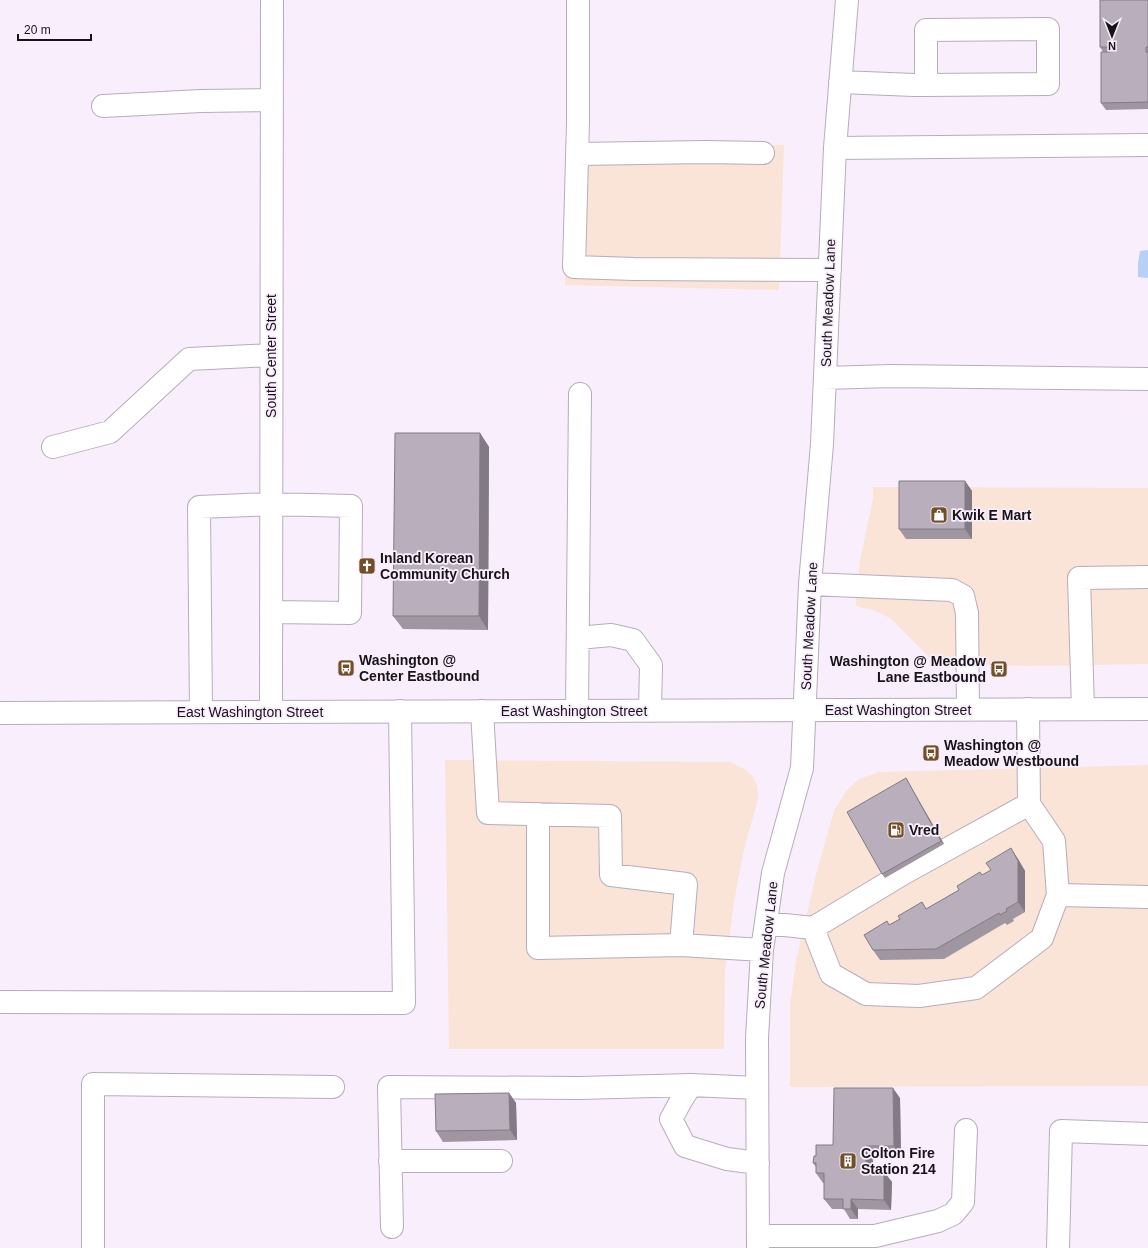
<svg xmlns="http://www.w3.org/2000/svg" width="1148" height="1248" font-family="Helvetica,sans-serif">
<style>
.commercial{fill:#fae3d7}
.water{fill:#b7d0f6}
.lines{fill:none;stroke-linecap:round;stroke-linejoin:round}
.minor-casing{stroke:#b7adba;stroke-width:24}
.major-casing{stroke:#b7adba;stroke-width:24}
.minor{stroke:#fff;stroke-width:22}
.major{stroke:#fff;stroke-width:22}
.wall{fill:#9f96a2}
.shaded-wall{fill:#827a84}
.building{fill:#b9afbc;stroke:#827a84}
.labels{text-anchor:middle;stroke-width:3.5;stroke-linejoin:round;paint-order:stroke}
.street-label{font-size:14px;fill:#171318;stroke:#f9eefc}
.poi-label{font-size:14px;font-weight:bold;fill:#171318;stroke:#f9eefc;text-anchor:start}
</style>
<rect width="100%" height="100%" fill="#f9eefc"/>
<path class="commercial" d="M565,143L784,145L779,290L565,285Z
M873,487L1148,488V664L1028,666L935,663L890,618L873,610L856,606L860,561L873,499Z
M445,760L730,762L746,770L753,777L757,786L758,799L743,853L734,902L725,969L724,1049H449Z
M1148,765V1086L790,1087V1005L796,961L817,871L834,811L846,791L859,779L880,772Z"/>
<path class="water" d="M1148,250V278L1138,277V263L1140,251Z"/>
<g class="lines">
<g class="minor-casing">
<path id="minor" d="M578,0V122L574,267L634,269L830,270
M840,82L914,85H926L1048,84V29L926,30V85
M103,106L201,101L272,100
M835,148L1148,145
M577,154L705,152L763,153
M825,378L891,376L1148,379
M53,447L110,432L189,359L271,355
M810,584L952,590L963,596L967,613L968,709
M578,638L611,635L633,640L651,665L650,710
M1083,709L1079,578L1148,577
M482,711L488,813L610,816L611,875L686,884L681,945L762,950
M577,711L580,394
M201,712L199,507L271,504L351,506L350,613L271,612
M271,712L272,0
M1029,804L1054,841L1058,895L1148,897
M538,814V948L681,945
M766,923L813,928L904,873L1029,804L1028,709
M813,928L831,974L866,994L919,996L976,988L1042,938L1058,895
M0,1002L404,1003L400,711
M691,1085L682,1099L671,1119L685,1146L727,1159L758,1163
M390,1161H501
M392,1227L389,1087L580,1088L691,1085L757,1088
M758,1236H875L938,1221L953,1214L963,1202L966,1130
M93,1248V1084L333,1087
M758,1248L757,1038L762,950L773,873L802,768L810,584L822,444L835,148L847,0
M1058,1248L1061,1131L1148,1134"/>
</g>
<g class="major-casing">
<path id="major" d="M0,713L1148,709"/>
</g>
<use href="#minor" class="minor"/>
<use href="#major" class="major"/>
</g>
<path class="wall" d="M1148,0V109L1106,110L1101,103L1103,52L1100,47Z
M480,433L489,447L488,630L403,629L393,616Z
M965,481L972,491V539H906L899,529Z
M906,778L944,844L885,878L882,874Z
M1018,859L1025,871V912L1013,919L1014,921L1007,925L1005,923L944,959L880,960L873,950L889,925L900,919L922,902L926,909L959,890L983,875Z
M509,1093L516,1103L517,1140L443,1142L436,1131Z
M900,1098L901,1156H873V1172H884L892,1182L891,1210L858,1209V1219H850L844,1209H832L824,1199V1183H823L816,1173V1167L813,1163L816,1156L833,1145Z"/>
<path class="shaded-wall" d="M480,433L489,447L488,630L479,616Z
M965,481L972,491V539L965,529Z
M906,778L908,782L944,844L941,841Z
M1011,848L1018,859L1025,871V912L1018,902Z
M893,1088L900,1098L901,1156L894,1146Z
M509,1093L516,1103L517,1140L510,1130Z
M866,1146L873,1156V1182L866,1172Z
M884,1172L892,1182L891,1210L884,1200Z
M851,1199L858,1209V1219L851,1209Z"/>
<path class="building" d="M1100,0H1148V47H1146V52H1148V102L1101,103V52H1110V47H1100Z
M395,433H480L479,616H393Z
M899,481H965V529H899Z
M906,778L941,841L882,874L847,812Z
M1011,848L1018,861V902L1006,909L1007,911L1000,915L999,913L936,949L873,950L864,935L887,921L889,925L900,919L898,916L922,902L926,909L959,890L957,886L980,872L982,875L991,870L986,863Z
M834,1088H893L894,1146H866V1172H884V1200L851,1199V1209H843V1199H824V1173H816V1163H813L814,1156H816V1145H833Z
M509,1093L510,1130L436,1131L435,1094Z"/>
<defs>
<g id="shop-square" transform="scale(0.9)"><rect x="-9" y="-9" width="18" height="18" rx="4" fill="#724f28" stroke="#f9eefc"/><path d="M-5-2.5h2.3a2.7 3.5 0 0 1 5.4 0H5L5.5 6h-11ZM-1.5-2.5h3a1.5 2.3 0 0 0-3 0Z" fill="#fff"/></g>
<g id="church-square" transform="scale(0.9)"><rect x="-9" y="-9" width="18" height="18" rx="4" fill="#724f28" stroke="#f9eefc"/><path d="M-1.2-6h2.4v3.5h3.3v2.4h-3.3V6h-2.4V-.1h-3.3v-2.4h3.3Z" fill="#fff"/></g>
<g id="bus-square" transform="scale(0.9)"><rect x="-9" y="-9" width="18" height="18" rx="4" fill="#724f28" stroke="#f9eefc"/><path d="M-5-6H5V4H4V6H2V4H-2V6H-4V4H-5ZM-3.5-4V0h7V-4ZM-3.5 1.2v1.5H-2V1.2ZM2 1.2v1.5H3.5V1.2Z" fill="#fff"/></g>
<g id="fuel-square" transform="scale(0.9)"><rect x="-9" y="-9" width="18" height="18" rx="4" fill="#724f28" stroke="#f9eefc"/><path d="M-5.5-6h7V0h2V4h1.3V-2.5L3-4.5l.8-.8L6-3V5H2.5V1h-1V6h-7ZM-4.2-4.7v3.2H.2V-4.7Z" fill="#fff"/></g>
<g id="building-square" transform="scale(0.9)"><rect x="-9" y="-9" width="18" height="18" rx="4" fill="#724f28" stroke="#f9eefc"/><path d="M-4-6H4V6H1V3H-1V6H-4ZM-2.5-4.3h1.7v1.8h-1.7ZM.8-4.3h1.7v1.8H.8ZM-2.5-1h1.7V.8h-1.7ZM.8-1h1.7V.8H.8Z" fill="#fff"/></g>
</defs>
<g fill-rule="evenodd">
<use href="#shop-square" x="939" y="515"/>
<use href="#church-square" x="367" y="566"/>
<use href="#bus-square" x="346" y="668"/>
<use href="#bus-square" x="999" y="669"/>
<use href="#bus-square" x="931" y="753"/>
<use href="#fuel-square" x="896" y="830"/>
<use href="#building-square" x="848" y="1161"/>
</g>
<g class="labels">
<g class="street-label">
<text transform="translate(828 303) rotate(-88)" y="5">South Meadow Lane</text>
<text transform="translate(271 356) rotate(-90)" y="5">South Center Street</text>
<text transform="translate(809 626) rotate(-87)" y="5">South Meadow Lane</text>
<text x="898" y="715">East Washington Street</text>
<text x="574" y="716">East Washington Street</text>
<text x="250" y="717">East Washington Street</text>
<text transform="translate(766 945) rotate(-84)" y="5">South Meadow Lane</text>
</g>
<g class="poi-label">
<text x="952" y="520">Kwik E Mart</text>
<text x="380" y="563">Inland Korean<tspan x="380" dy="16">Community Church</tspan></text>
<text x="359" y="665">Washington @<tspan x="359" dy="16">Center Eastbound</tspan></text>
<text x="986" y="666" text-anchor="end">Washington @ Meadow<tspan x="986" dy="16">Lane Eastbound</tspan></text>
<text x="944" y="750">Washington @<tspan x="944" dy="16">Meadow Westbound</tspan></text>
<text x="909" y="835">Vred</text>
<text x="861" y="1158">Colton Fire<tspan x="861" dy="16">Station 214</tspan></text>
</g>
</g>
<g transform="translate(1112 36) rotate(180)" stroke="#f9eefc" stroke-width="3" paint-order="stroke">
<path d="M0-3L7 15L0 10L-7 15Z" fill="#171318"/>
<text y="-6" font-size="11" font-weight="bold" text-anchor="middle" fill="#171318">N</text>
</g>
<path d="M18 34v6h73v-6" fill="none" stroke="#171318" stroke-width="2"/>
<text x="24" y="34" font-size="12" fill="#171318" stroke="#f9eefc" stroke-width="3" paint-order="stroke">20 m</text>
</svg>
